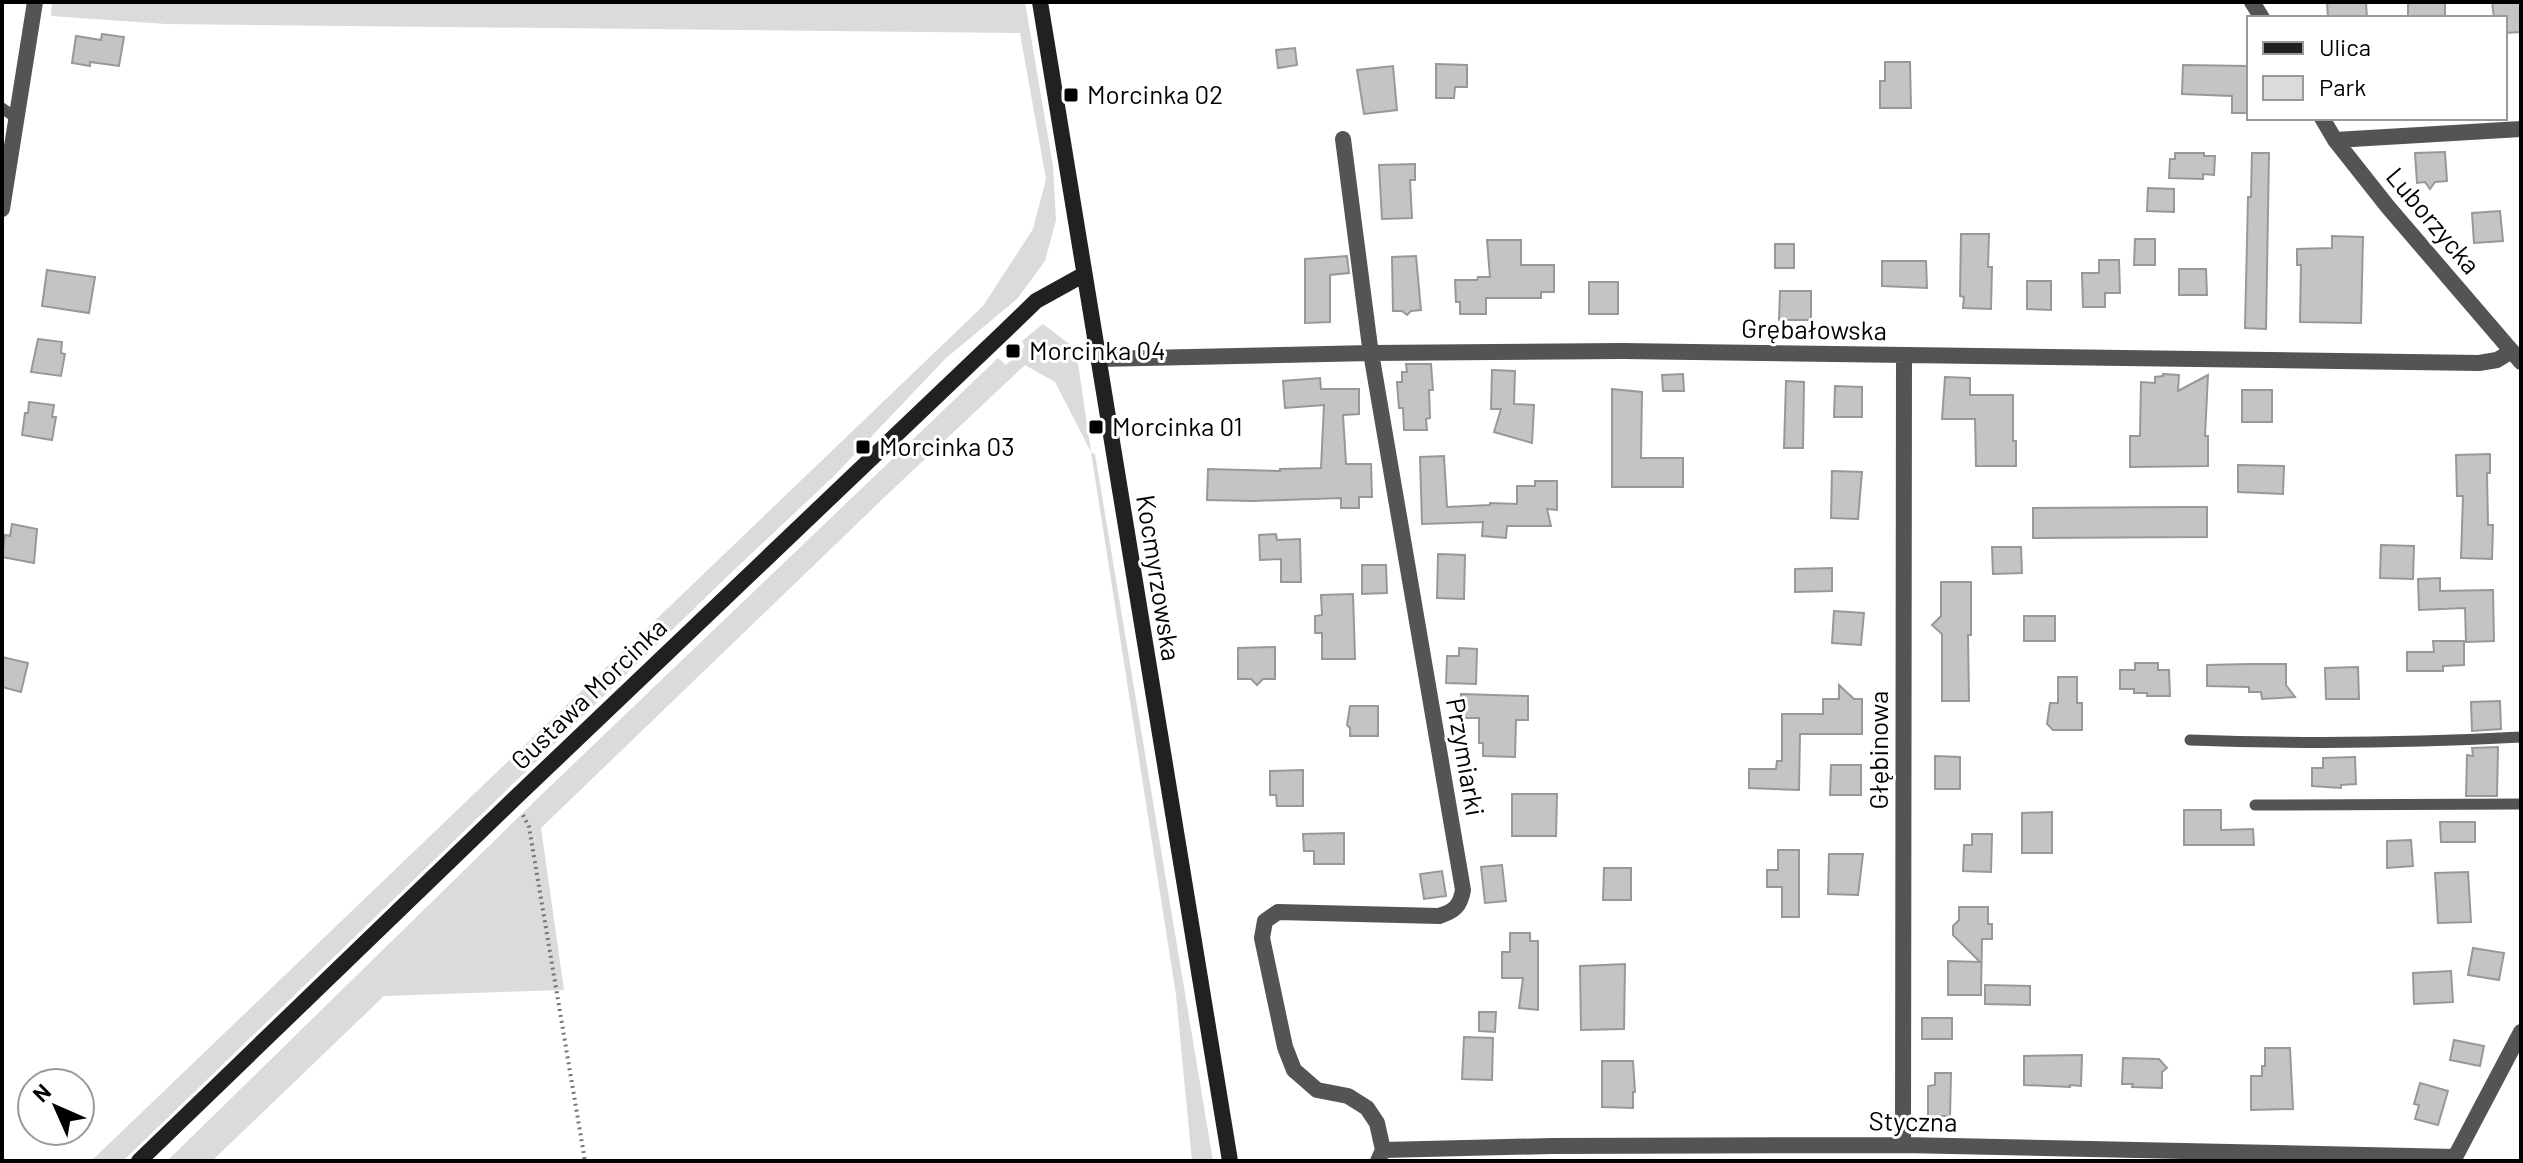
<svg xmlns="http://www.w3.org/2000/svg" width="2523" height="1163" font-family="Barlow,sans-serif">
<style>
.green{fill:#dbdbdb}
.building{fill:#c4c4c4;stroke:#989898;stroke-width:2}
.lines{fill:none;stroke-linecap:round;stroke-linejoin:round}
.path{stroke:#767676;stroke-width:4;stroke-dasharray:2 4;stroke-linecap:butt}
.lane{stroke:#545454;stroke-width:11}
.street{stroke:#545454;stroke-width:16}
.secondary{stroke:#212121;stroke-width:16}
.poi-dot{fill:#000;stroke:#fff;stroke-width:3}
.labels{text-anchor:middle;stroke-width:6;stroke-linejoin:round;paint-order:stroke}
.poi-label{font-size:26px;fill:#000;stroke:#fff;text-anchor:start}
.street-label{font-size:26px;fill:#000;stroke:#fff}
</style>
<rect width="100%" height="100%" fill="#fff"/>
<path class="green" d="M52,2H1025L1053,166L1056,220L1045,261L1017,299L945,359L834,476L733,571L123,1161H91L983,306L1033,229L1046,179L1020,33L166,24L51,16Z
M1043,324L1076,349L1091,452L1095,454L1213,1161H1192L1176,995L1091,452L1055,382L1025,365L891,491L541,828L564,990L384,996L212,1161H167L538,798L998,358L1006,365L1025,347L1022,341Z"/>
<path class="building" d="M2327,2H2366L2367,18H2328Z
M2408,2H2445V18H2408Z
M2492,2H2521V32L2505,33V18H2494Z
M102,34L124,37L119,66L90,62V66L72,63L76,36L101,40Z
M1295,48L1297,65L1278,68L1276,50Z
M1885,62H1910L1911,108H1880V81H1885Z
M1436,64L1467,65V87H1455L1454,98H1436Z
M2183,65L2249,66V113H2232V96L2182,94Z
M1393,66L1397,110L1364,114L1357,70Z
M2445,152L2447,181L2435,182L2430,189L2425,182L2417,183L2415,153Z
M2175,153H2204V156H2215L2214,175L2203,174V179L2169,178L2170,159H2175Z
M2252,153H2269L2266,329L2245,328L2248,197H2251Z
M1415,164V180H1410L1412,218L1382,219L1379,165Z
M2148,188L2174,189V212L2147,211Z
M2500,211L2503,241L2474,243L2472,213Z
M1961,234H1989L1988,267H1992L1991,309L1963,308L1964,297L1960,296Z
M2332,236L2363,237L2361,323L2300,322L2301,265H2297V249L2332,248Z
M2135,239H2155V265H2134Z
M1487,240H1521V265H1554V292H1541V298H1486V314H1460V302H1456L1455,280H1477L1478,277H1490Z
M1775,244H1794V268H1775Z
M1347,256L1349,273L1330,275V322L1305,323V259Z
M1416,256L1421,310L1411,311L1407,315L1402,311H1393L1392,257Z
M2099,260H2119L2120,293H2105V307H2083L2082,273H2099Z
M1882,261H1926L1927,288L1882,286Z
M2179,269H2206L2207,295H2179Z
M47,270L95,277L89,313L42,306Z
M2027,281H2051V310L2027,309Z
M1589,282H1618V314H1589Z
M1780,291H1811V320H1779Z
M38,339L62,342L61,353L65,354L61,376L31,372Z
M1406,364H1431L1433,390H1429L1430,418L1426,419L1427,430H1404L1403,408H1399L1397,382H1402V372H1407Z
M1492,370L1515,371L1514,404L1534,405L1532,443L1494,432L1501,409H1491Z
M1683,374L1684,391H1663L1662,375Z
M2163,374L2179,375L2178,391L2208,375L2205,436H2208V466L2130,467V436H2140L2141,382L2155,383V377L2163,376Z
M1945,377L1970,378V395H2013V441H2016V466H1976L1975,419H1942Z
M1320,378L1321,389H1359V414L1343,415L1346,464H1371L1372,497H1359V508H1341V498L1253,501L1207,500L1208,469L1280,471V469L1321,468L1324,405L1285,408L1283,381Z
M1786,381L1804,382L1803,448H1784Z
M1835,386L1862,387V417H1834Z
M1612,389L1642,392L1641,458H1683V487H1612Z
M2242,390H2272V422H2242Z
M29,402L54,405L52,417H56L52,440L22,435L25,413H28Z
M2490,454V473H2487L2488,525H2493L2492,559L2461,558L2463,496H2457L2456,455Z
M1444,456L1447,507L1490,505V503L1517,504V486H1535V481H1557V510L1547,509L1551,526H1507L1506,538L1482,536L1483,522L1422,524L1420,457Z
M2238,465L2284,466L2283,494L2238,492Z
M1832,471L1862,472L1858,519L1831,518Z
M2183,507H2207V537L2033,538V508Z
M12,524L37,529L34,563L2,557L5,535L10,536Z
M1276,534L1277,540L1300,539L1301,582H1281V559L1260,560L1259,535Z
M2381,545L2414,546L2413,579L2380,578Z
M1992,547H2021L2022,573L1993,574Z
M1438,554L1465,555L1464,599L1437,598Z
M1362,565H1386L1387,593L1362,594Z
M1832,568V591L1795,592V569Z
M2440,578V591L2493,590L2494,641L2466,642L2465,608L2419,610L2418,579Z
M1941,582H1971V635H1968L1969,701H1942V634L1932,625L1941,616Z
M1353,594L1355,659H1322V633H1315V616L1322,615L1321,595Z
M1834,611L1864,613L1861,645L1832,643Z
M2024,616H2055V641H2024Z
M2433,641H2464V665L2443,666V671H2407V652H2434Z
M1275,647V679H1263L1257,685L1251,679H1238V648Z
M1459,648L1477,649L1476,684L1446,683L1447,656H1459Z
M2,657L28,663L21,692L2,687Z
M2135,663H2158V670H2169L2170,696H2147V693H2134V689H2120V670H2135Z
M2250,664H2286V685L2295,697L2262,699L2261,692H2249V687L2207,686V665Z
M2358,667L2359,699H2326L2325,668Z
M2058,677H2077V703H2082V730H2053L2047,724L2050,703H2058Z
M1839,685L1854,699H1862V734H1800L1799,790L1749,788V769H1776L1777,761H1782V714H1823V699H1839Z
M1461,694L1528,696V720H1516L1515,757L1483,756V743H1479V718H1460Z
M2500,701L2501,729L2472,731L2471,702Z
M1350,706H1378V736H1350V728L1347,725Z
M2498,747L2497,796H2466L2467,755L2473,756L2472,748Z
M1935,756L1960,757V789H1935Z
M2355,757L2356,784L2341,785V788L2312,786V768H2323V758Z
M1831,765H1861V795H1830Z
M1303,770V806H1277L1276,795H1270V771Z
M1512,794H1557L1556,836H1512Z
M2184,810H2221V830L2253,829L2254,845H2184Z
M2052,812V853H2022V813Z
M2440,822H2475V842H2441Z
M1344,833V864H1314V851H1304L1303,834Z
M1972,834H1992L1991,872L1963,871L1964,845H1972Z
M2411,840L2413,866L2387,868V841Z
M1778,850H1799V917H1782V887H1767V870H1778Z
M1829,854H1863L1858,895L1828,894Z
M1502,865L1506,901L1485,903L1481,867Z
M1604,868H1631V900H1603Z
M1442,871L1446,896L1424,899L1420,874Z
M2468,872L2471,922L2438,923L2435,873Z
M1959,907H1988V924H1992V939H1982L1981,995H1948V961L1980,962L1953,935V926L1959,920Z
M1510,933H1530V941H1538V1010L1519,1008L1523,978H1502V952H1510Z
M2473,948L2504,953L2499,980L2468,975Z
M1625,964L1624,1029L1581,1030L1580,966Z
M2451,971L2453,1002L2414,1004L2413,973Z
M1985,985L2030,986V1005L1985,1004Z
M1479,1012H1496L1495,1032L1479,1031Z
M1922,1018H1952V1039H1922Z
M1464,1037L1493,1038L1492,1080L1462,1079Z
M2454,1040L2484,1046L2480,1066L2450,1060Z
M2265,1048H2290L2293,1109L2251,1110V1076H2262V1066H2265Z
M2082,1055L2081,1086L2070,1085V1087L2024,1085V1056Z
M2123,1058L2159,1059L2167,1068L2162,1072V1088L2132,1087L2133,1084H2122Z
M1602,1061H1633L1635,1092H1633V1108L1602,1107Z
M1935,1073H1951L1950,1116H1928V1086L1935,1085Z
M2420,1083L2448,1091L2438,1125L2415,1119L2419,1105L2414,1104Z"/>
<g class="lines">
<path class="path" d="M523,815L529,827L585,1161"/>
<path class="lane" d="M2,108L16,118
M2190,740C2300,744 2411,743 2521,737
M2255,805L2521,804"/>
<path class="street" d="M2252,2L2262,18
M2322,118L2335,140L2388,207L2521,362
M1343,139L1370,347L1463,890C1460,906 1455,911 1439,916L1278,912L1265,921L1262,938L1285,1047L1294,1070L1317,1090L1348,1096L1367,1108L1377,1123L1383,1150
M2335,140L2521,129
M2,209L35,2
M1098,359L1371,353L1623,351L2479,363L2497,360L2512,351
M1903,1145L1904,355
M1378,1161L1383,1150L1552,1146L1903,1145L2455,1157
M2453,1161L2521,1032"/>
<path class="secondary" d="M1040,2L1230,1161
M139,1161L514,799L1005,331L1036,301L1083,275"/>
</g>
<g class="poi-dot">
<rect x="1063" y="87" width="16" height="16" rx="4"/>
<rect x="1005" y="343" width="16" height="16" rx="4"/>
<rect x="1088" y="419" width="16" height="16" rx="4"/>
<rect x="855" y="439" width="16" height="16" rx="4"/>
</g>
<g class="labels">
<g class="poi-label">
<text x="1087" y="104">Morcinka 02</text>
<text x="1029" y="360">Morcinka 04</text>
<text x="1112" y="436">Morcinka 01</text>
<text x="879" y="456">Morcinka 03</text>
</g>
<g class="street-label">
<text transform="translate(2433 221) rotate(50)" y="9">Luborzycka</text>
<text transform="translate(1814 330) rotate(1)" y="9">Grębałowska</text>
<text transform="translate(1158 578) rotate(81)" y="9">Kocmyrzowska</text>
<text transform="translate(589 694) rotate(-44)" y="9">Gustawa Morcinka</text>
<text transform="translate(1879 750) rotate(-90)" y="9">Głębinowa</text>
<text transform="translate(1465 757) rotate(80)" y="9">Przymiarki</text>
<text transform="translate(1913 1122) rotate(1)" y="9">Styczna</text>
</g>
</g>
<rect width="2523" height="1163" fill="none" stroke="#000000" stroke-width="8"/>
<rect x="2247" y="16" width="260" height="104" fill="#ffffff" stroke="#999999" stroke-width="2"/>
<rect x="2263" y="42" width="40" height="12" fill="#212121" stroke="#999999" stroke-width="2"/>
<text x="2319" y="56" font-size="24" fill="#000000">Ulica</text>
<rect x="2263" y="76" width="40" height="24" fill="#dbdbdb" stroke="#999999" stroke-width="2"/>
<text x="2319" y="96" font-size="24" fill="#000000">Park</text>
<g transform="translate(56 1107) rotate(315)"><circle r="38" fill="#ffffff" stroke="#999999" stroke-width="2"/>
<path d="M0-6L14 30L0 20L-14 30Z" fill="#000000"/>
<text y="-12" font-size="22" font-weight="bold" text-anchor="middle" fill="#000000">N</text>
</g>
</svg>
